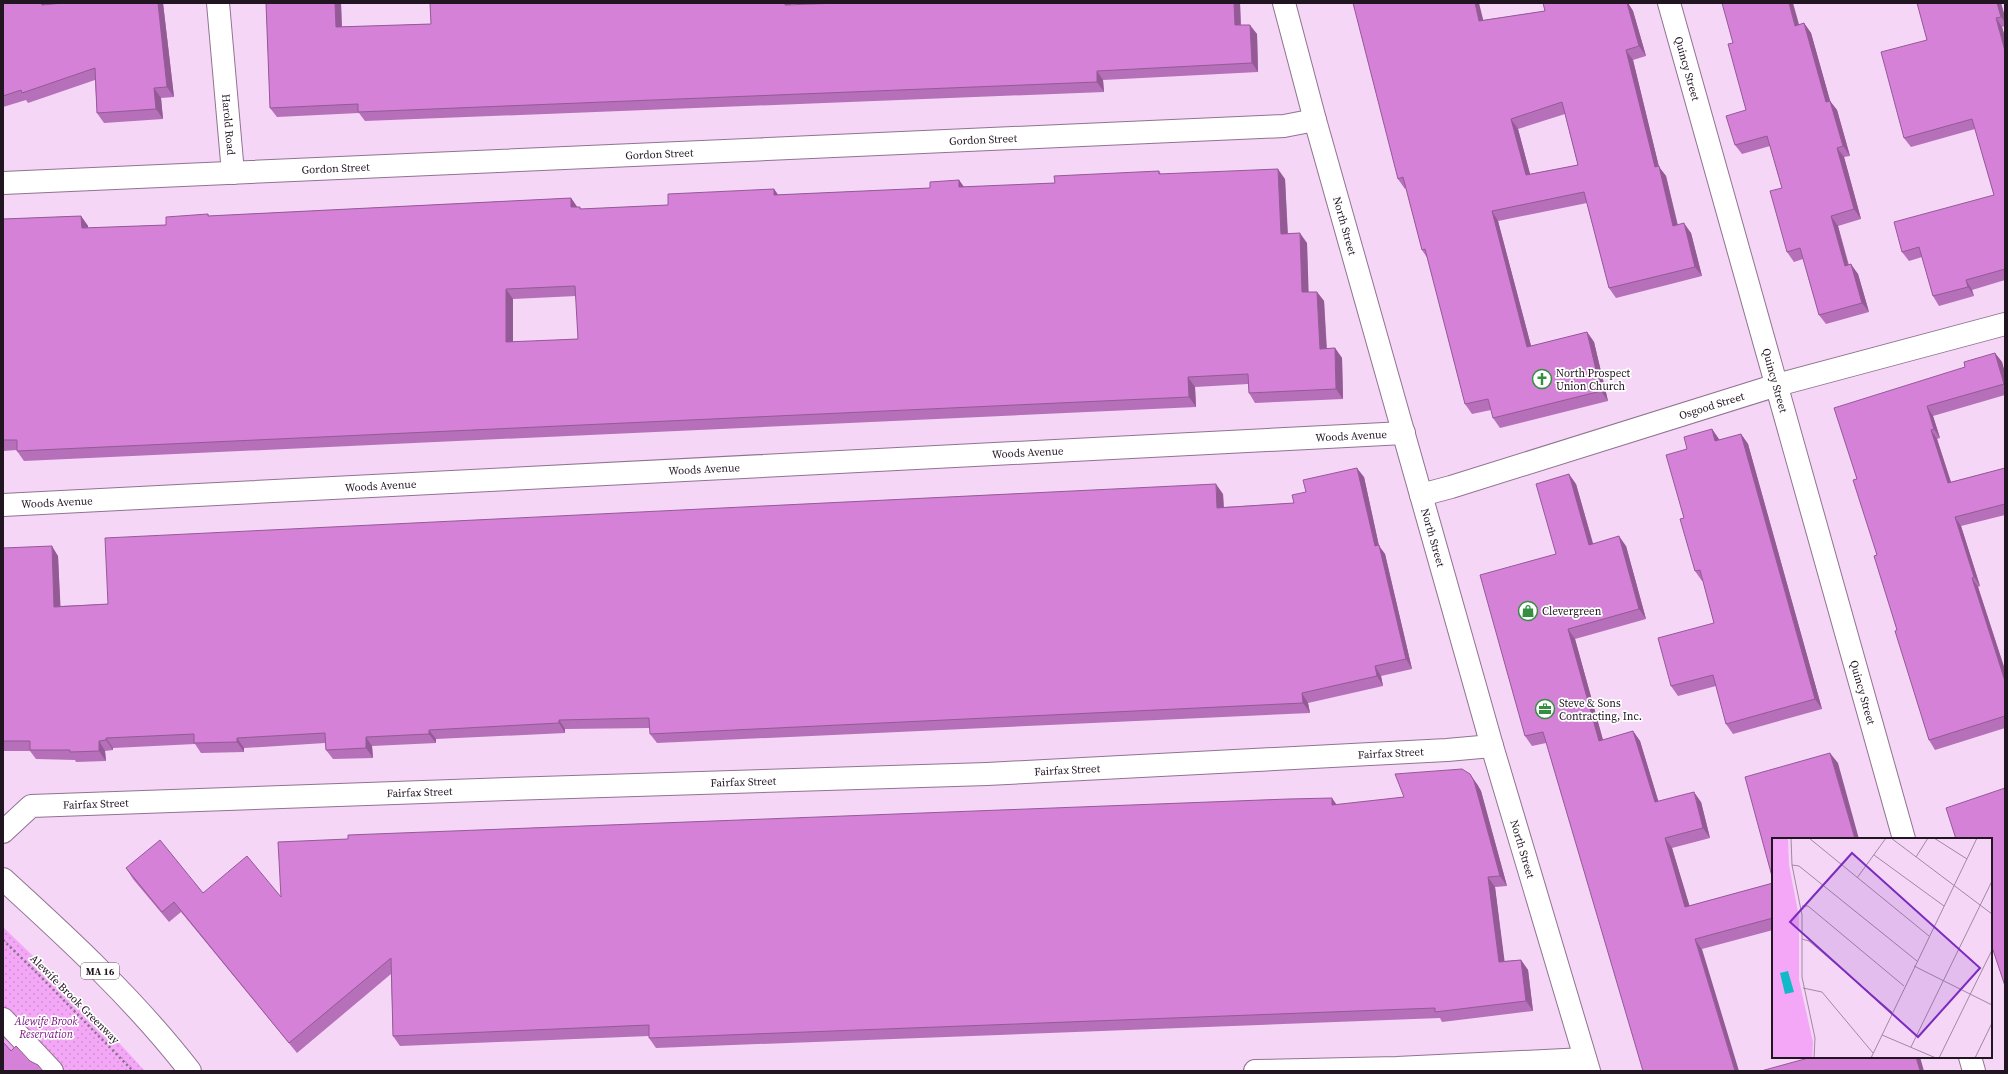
<svg xmlns="http://www.w3.org/2000/svg" width="2008" height="1074" font-family="'Source Serif 4',serif">
<style>
.green{fill:url(#green-dots)}
.lines{fill:none;stroke-linecap:round;stroke-linejoin:round}
.minor-casing{stroke:#907390;stroke-width:24}
.major-casing{stroke:#907390;stroke-width:24}
.path{stroke:#867187;stroke-width:2.5;stroke-dasharray:2 3;stroke-linecap:butt}
.minor{stroke:#fff;stroke-width:22}
.major{stroke:#fff;stroke-width:22}
.wall{fill:#b66fb9;fill-rule:evenodd}
.shaded-wall{fill:#945a96}
.building{fill:#d481d7;stroke:#945a96;fill-rule:evenodd}
.labels{text-anchor:middle;stroke-width:3.5;stroke-linejoin:round;paint-order:stroke}
.shield{fill:#fff;stroke:#645b64;stroke-width:1}
.shield-label{font-size:10px;font-weight:bold;fill:#211521}
.street-label{font-size:11px;fill:#211521;stroke:#fff}
.poi-label{font-size:11px;fill:#211521;stroke:#fff;text-anchor:start}
.park-label{font-size:11px;font-style:italic;fill:#7c1582;stroke:#fff}
.inset-road{fill:none;stroke:#a089a1;stroke-width:1}
.view{fill:#7b2cbf;fill-opacity:0.15;stroke:#7b2cbf;stroke-width:2}
.inset-edge{fill:none;stroke:#211521;stroke-width:2}
</style>
<defs>
<pattern id="green-dots" width="8" height="8" patternUnits="userSpaceOnUse"><rect width="8" height="8" fill="#f4a7f6"/><path d="M2 2h.1M6 6h.1" fill="none" stroke="#d18fd3" stroke-width="1.8" stroke-linecap="round"/></pattern>
</defs>
<rect width="100%" height="100%" fill="#f5d6f6"/>
<path class="green" d="M3,927L86,1007L145,1071H3Z"/>
<g class="lines">
<g class="minor-casing">
<g id="minor">
<path id="s1" d="M218,3L233,173"/>
<path id="s2" d="M1284,3L1315,120L1492,746L1589,1071"/>
<path id="s3" d="M1669,3L1904,839"/>
<path id="s4" d="M3,183L1284,126L1315,120"/>
<path id="s5" d="M1421,495L1451,487L1777,385L2005,324"/>
<path id="s6" d="M3,505L1404,433"/>
<path id="s7" d="M3,832L31,806L508,789L987,774L1447,750L1492,746"/>
<path d="M3,1019L52,1071"/>
<path d="M1970,1057L1974,1071"/>
<path d="M1255,1071L1397,1068L1585,1059"/>
</g>
</g>
<g class="major-casing">
<path id="major" d="M3,879C69,939 135,1000 190,1071"/>
</g>
<path class="path" d="M3,940L38,974L133,1071"/>
<use href="#minor" class="minor"/>
<use href="#major" class="major"/>
</g>
<path class="wall" d="M3,3H44L45,5L63,3H163L174,97L161,98L163,119L104,123L97,113L95,80L28,103L26,100L3,107Z
M266,3H341L342,27L431,24L430,3H791V5L1240,3L1241,25L1257,34L1258,72L1103,80L1104,92L365,121L359,113L277,117L270,108Z
M1543,3H1628L1633,11L1646,56L1633,60L1659,167L1666,176L1678,225L1691,233L1702,276L1616,298L1609,288L1587,203L1498,221L1531,346L1587,332L1594,342L1608,401L1500,428L1493,418L1491,410L1472,414L1465,404L1428,259L1422,250L1406,188L1405,189L1398,179L1484,20L1545,11ZM1565,114L1578,165L1530,174L1518,129Z
M1917,3H2001L2005,17V26L2002,27L2005,37V280L1972,290L1974,296L1939,306L1933,296L1922,257L1909,261L1902,252L1994,195L1975,129L1911,147L1904,138L1927,40Z
M1804,23L1811,33L1830,101L1837,110L1850,156L1844,157L1861,219L1838,226L1849,265L1858,274L1869,312L1826,324L1819,315L1803,259L1794,262L1787,252L1782,188L1770,146L1742,154L1735,145L1746,110L1799,25Z
M1159,171L1161,174L1285,179L1288,234L1307,243L1308,292H1317L1324,301L1327,349L1335,348L1342,358L1343,399L1255,403L1249,393L1248,384L1195,387L1196,407L24,461L17,451V450L3,451V219L81,216L88,226V228L166,225L208,214L209,216L571,198L577,207L582,209L668,205L774,189L778,195L930,188L959,180L964,187L1055,183ZM576,296L578,339L513,342V299Z
M1995,353L2002,362L2005,373V395L1933,416L1940,438L1937,439L1951,482L2005,468V515L1961,526L1980,586L1978,587L2005,670V728L1935,750L1929,740L1897,630L1857,479L1965,367Z
M1712,429L1719,440L1741,434L1748,444L1822,709L1733,734L1726,724L1716,686L1678,696L1671,686L1714,623L1703,581H1702L1695,571L1684,518L1687,449Z
M1364,477L1379,546L1385,554L1412,669L1381,676L1383,686L1308,703L1310,713L657,743L650,734V728L565,729V733L436,739V743L372,746L373,758L333,759L326,750L325,743L244,748V752L201,753L195,744L113,748V750L105,751L106,761L76,762L75,760L36,759L30,751H3V548L58,556L60,606L108,604L1223,494L1224,507L1294,503Z
M1576,484L1593,543L1626,546L1646,619L1575,639L1603,740L1633,731L1640,741L1658,801L1701,802L1710,838L1672,848L1689,906L1773,883V930L1702,949L1546,743L1532,746L1525,736L1556,554Z
M1477,784L1481,791L1507,886L1495,887L1504,961L1521,960L1528,970L1533,1011L1442,1022L1440,1018L656,1048L649,1038V1036L400,1046L393,1036L391,974L297,1053L181,912L169,922L133,879L126,868L203,893L281,897L1337,805L1404,797Z"/>
<path class="shaded-wall" d="M41,3H44L48,15L42,5Z
M158,3H163L174,97L167,87Z
M335,3H341L342,36L336,27Z
M785,3H791L792,15L785,5Z
M1234,3H1240L1241,35L1235,25Z
M1475,3H1479L1486,31L1479,21Z
M1627,3H1628L1633,11L1646,56L1639,46Z
M1789,3H1793L1802,35L1795,26Z
M1997,3H2001L2005,17V22L2001,17Z
M1996,18L2002,27L2005,37V51Z
M1804,23L1811,33L1833,111L1826,102Z
M1250,25L1257,34L1258,72L1252,63Z
M1626,50L1633,60L1659,167L1666,176L1680,236L1673,226L1655,167Z
M1097,71L1103,80L1104,92L1097,82Z
M154,88L161,98L163,119L156,109Z
M1830,101L1837,110L1850,156L1843,146Z
M1511,119L1518,129L1533,185L1526,175Z
M1837,148L1844,157L1861,219L1854,209Z
M1278,169L1285,179L1288,244L1281,234Z
M959,180L966,190L959,187Z
M774,189L781,199L774,195Z
M571,198L578,208L571,207Z
M1492,211L1498,221L1534,357L1527,347Z
M81,216L88,226L89,238L82,228Z
M1831,216L1838,226L1851,276L1845,266Z
M1684,223L1691,233L1702,276L1695,267Z
M1300,233L1307,243L1309,302L1302,292Z
M1851,264L1858,274L1869,312L1862,303Z
M1966,280L1972,290L1974,296L1968,287Z
M506,289L513,299V352L506,342Z
M1317,292L1324,301L1327,359L1320,349Z
M1587,332L1594,342L1608,401L1601,391Z
M1335,348L1342,358L1343,399L1336,389Z
M1995,353L2002,362L2005,373V386Z
M1188,377L1195,387L1196,407L1189,397Z
M1927,406L1933,416L1940,438L1934,429Z
M1712,429L1719,439L1722,451L1715,441Z
M1931,430L1937,439L1954,492L1948,483Z
M1741,434L1748,444L1822,709L1815,699Z
M1357,468L1364,477L1379,546L1385,554L1412,669L1406,659L1375,546Z
M1569,474L1576,484L1596,555L1589,545Z
M1216,484L1223,494L1224,517L1217,508Z
M1955,517L1961,526L1980,586L1974,577Z
M1619,536L1626,546L1646,619L1639,609Z
M52,546L58,556L61,616L54,607Z
M1972,578L1978,587L2005,670V681Z
M1568,629L1575,639L1606,751L1599,741Z
M1375,666L1381,676L1383,686L1377,676Z
M1302,693L1308,703L1310,713L1303,703Z
M559,720L565,729V733L559,723Z
M429,730L436,739V743L429,734Z
M1633,731L1640,741L1662,813L1655,802Z
M366,737L372,746L373,758L366,748Z
M106,738L113,748V750L106,740Z
M237,738L244,748V752L237,742Z
M99,741L105,751L106,761L99,751Z
M1830,753L1838,763L1859,839H1855Z
M1470,774L1477,784L1481,791L1507,886L1500,876Z
M1694,792L1701,802L1710,838L1703,828Z
M1332,798L1339,808L1332,805Z
M1665,838L1672,848L1693,917L1685,907Z
M1488,877L1495,887L1506,972L1499,962Z
M1695,939L1702,949L1739,1071H1735Z
M1521,960L1528,970L1533,1011L1526,1001Z
M1916,1057H1920L1924,1071H1920Z"/>
<path class="building" d="M3,3H41L42,5L63,3H158L167,87L154,88L156,109L97,113L95,68L22,93L21,90L3,96Z
M266,3H335L336,27L431,24L430,3H785V5L840,3H1234L1235,25H1250L1252,63L1097,71V82L358,112V104L270,108Z
M1353,3H1475L1479,21L1545,11L1543,3H1627L1639,46L1626,50L1655,167L1659,166L1673,226L1684,223L1695,267L1609,288L1584,192L1492,211L1527,347L1587,332L1601,391L1493,418L1488,399L1465,404L1425,249L1422,250L1403,177L1398,179ZM1562,102L1578,165L1526,175L1511,119Z
M1722,3H1789L1795,26L1804,23L1826,102L1830,101L1843,146L1837,148L1854,209L1831,216L1845,266L1851,264L1862,303L1819,315L1800,248L1787,252L1770,191L1782,188L1767,136L1735,145L1726,116L1746,110L1728,44L1733,43Z
M1917,3H1997L2001,17L1996,18L2005,51V269L1966,280L1968,287L1933,296L1919,247L1902,252L1894,222L1994,195L1972,119L1904,138L1881,52L1927,40Z
M1278,169L1281,234L1300,233L1302,292H1317L1320,349L1335,348L1336,389L1249,393L1248,374L1188,377L1189,397L17,451V440H3V219L81,216L82,228L166,225V217L208,214V216L571,198V207H580V209L668,205V194L774,189V195L930,188V182L959,180V187L1055,183L1054,176L1159,171V174ZM575,286L578,339L506,342V289Z
M1995,353L2004,384L1927,406L1934,429L1931,430L1948,483L2005,468V504L1955,517L1974,577L1972,578L2005,681V716L1929,740L1895,631L1897,630L1874,556L1877,555L1853,480L1857,479L1834,408L1965,367L1964,362Z
M1712,429L1715,441L1741,434L1815,699L1726,724L1713,675L1671,686L1658,638L1714,623L1700,570L1695,571L1680,519L1684,518L1666,455L1687,449L1684,437Z
M1357,468L1375,546L1379,545L1406,659L1375,666L1377,676L1302,693L1303,703L650,734L649,718L559,720V723L429,730V734L366,737V748L326,750L325,733L237,738V742L194,743V734L106,738V740L99,741V751L70,752V750H30V741H3V548L52,546L54,607L108,604L105,538L1216,484L1217,508L1294,503L1292,495L1306,492L1303,480Z
M1569,474L1589,545L1619,536L1639,609L1568,629L1599,741L1633,731L1655,802L1694,792L1703,828L1665,838L1685,907L1773,883V918L1695,939L1735,1071H1643L1543,732L1525,736L1480,575L1556,554L1536,484Z
M1830,753L1855,839H1773V880L1745,777Z
M1462,769L1470,774L1474,781L1500,876L1488,877L1499,962L1521,960L1526,1001L1435,1012V1008L649,1038V1025L393,1036L391,958L289,1043L174,902L162,912L126,868L160,840L203,893L247,856L281,897L278,842L348,839V835L1288,799L1332,798V805L1404,797L1395,774Z
M2005,788V986L1991,944V839H1956L1946,808Z
M3,1042L11,1051L16,1046L30,1061L38,1065L43,1071H3Z
M1812,1057H1916L1920,1071H1761Z"/>
<defs>
<g id="church-ring" transform="scale(1)"><circle r="9.5" fill="#fff" stroke="#348f40" stroke-width="1.5"/><path d="M-1.2-6h2.4v3.5h3.3v2.4h-3.3V6h-2.4V-.1h-3.3v-2.4h3.3Z" fill="#348f40"/></g>
<g id="shop-ring" transform="scale(1)"><circle r="9.5" fill="#fff" stroke="#348f40" stroke-width="1.5"/><path d="M-5-2.5h2.3a2.7 3.5 0 0 1 5.4 0H5L5.5 6h-11ZM-1.5-2.5h3a1.5 2.3 0 0 0-3 0Z" fill="#348f40"/></g>
<g id="office-ring" transform="scale(1)"><circle r="9.5" fill="#fff" stroke="#348f40" stroke-width="1.5"/><path d="M-6-3h4V-5.5h4V-3h4V5H-6ZM-1-4.5V-3h2v-1.5ZM-6 0V1H6V0Z" fill="#348f40"/></g>
</defs>
<g fill-rule="evenodd">
<use href="#church-ring" x="1542" y="379"/>
<use href="#shop-ring" x="1528" y="611"/>
<use href="#office-ring" x="1545" y="709"/>
</g>
<g class="labels">
<rect class="shield" x="81" y="963" width="38" height="16" rx="3"/>
<g class="shield-label">
<text x="100" y="975">MA 16</text>
</g>
<g class="street-label">
<text dy="4" stroke="none"><textPath href="#s3" startOffset="68">Quincy Street</textPath></text>
<text dy="4" stroke="none"><textPath href="#s1" startOffset="122">Harold Road</textPath></text>
<text dy="4" stroke="none"><textPath href="#s4" startOffset="981">Gordon Street</textPath></text>
<text dy="4" stroke="none"><textPath href="#s4" startOffset="657">Gordon Street</textPath></text>
<text dy="4" stroke="none"><textPath href="#s4" startOffset="333">Gordon Street</textPath></text>
<text dy="4" stroke="none"><textPath href="#s2" startOffset="231">North Street</textPath></text>
<text dy="4" stroke="none"><textPath href="#s3" startOffset="392">Quincy Street</textPath></text>
<text dy="4" stroke="none"><textPath href="#s5" startOffset="304">Osgood Street</textPath></text>
<text dy="4" stroke="none"><textPath href="#s6" startOffset="1350">Woods Avenue</textPath></text>
<text dy="4" stroke="none"><textPath href="#s6" startOffset="1026">Woods Avenue</textPath></text>
<text dy="4" stroke="none"><textPath href="#s6" startOffset="702">Woods Avenue</textPath></text>
<text dy="4" stroke="none"><textPath href="#s6" startOffset="378">Woods Avenue</textPath></text>
<text dy="4" stroke="none"><textPath href="#s6" startOffset="54">Woods Avenue</textPath></text>
<text dy="4" stroke="none"><textPath href="#s2" startOffset="555">North Street</textPath></text>
<text dy="4" stroke="none"><textPath href="#s3" startOffset="716">Quincy Street</textPath></text>
<text dy="4" stroke="none"><textPath href="#s7" startOffset="1399">Fairfax Street</textPath></text>
<text dy="4" stroke="none"><textPath href="#s7" startOffset="1075">Fairfax Street</textPath></text>
<text dy="4" stroke="none"><textPath href="#s7" startOffset="751">Fairfax Street</textPath></text>
<text dy="4" stroke="none"><textPath href="#s7" startOffset="427">Fairfax Street</textPath></text>
<text dy="4" stroke="none"><textPath href="#s7" startOffset="103">Fairfax Street</textPath></text>
<text dy="4" stroke="none"><textPath href="#s2" startOffset="879">North Street</textPath></text>
<text transform="translate(75 999) rotate(45)" y="4">Alewife Brook Greenway</text>
</g>
<g class="poi-label">
<text x="1556" y="377">North Prospect<tspan x="1556" dy="13">Union Church</tspan></text>
<text x="1542" y="615">Clevergreen</text>
<text x="1559" y="707">Steve &amp; Sons<tspan x="1559" dy="13">Contracting, Inc.</tspan></text>
</g>
<g class="park-label">
<text x="46" y="1025">Alewife Brook<tspan x="46" dy="13">Reservation</tspan></text>
</g>
</g>
<g transform="translate(1772 838)">
<rect width="220" height="220" fill="#f5d6f6"/>
<path d="M0,0H16L17,27L27,79V142L41,204L40,220H0Z" fill="#f4a7f6"/>
<path d="M0,41L15,50V59L20,62L21,88V113L16,116V123L0,131ZM26,157L30,171L12,175L9,161ZM8,161L12,177L0,179V163ZM28,177L37,217L35,220H0V187Z" fill="#f4a7f6"/>
<path d="M16,133L22,154L13,156L8,135Z" fill="#11b9c9"/>
<path class="inset-road" d="M19,0L20,27L30,77V139L43,200L42,220M37,0L157,98M119,0L220,76M162,0L195,21M102,17L172,68M144,19L156,0M20,27L27,28L145,123M85,40L114,0M30,68H36L132,148M30,101L37,103L120,174M142,128L220,167M31,150L50,154L101,215M110,197L164,220M139,209L220,43M99,220L205,0M167,220L220,112M203,220L220,185"/>
<path class="view" d="M80,15L208,130L146,199L18,84Z"/>
<rect width="220" height="220" class="inset-edge"/>
</g>
<rect width="2008" height="1074" fill="none" stroke="#211521" stroke-width="8"/>
</svg>
